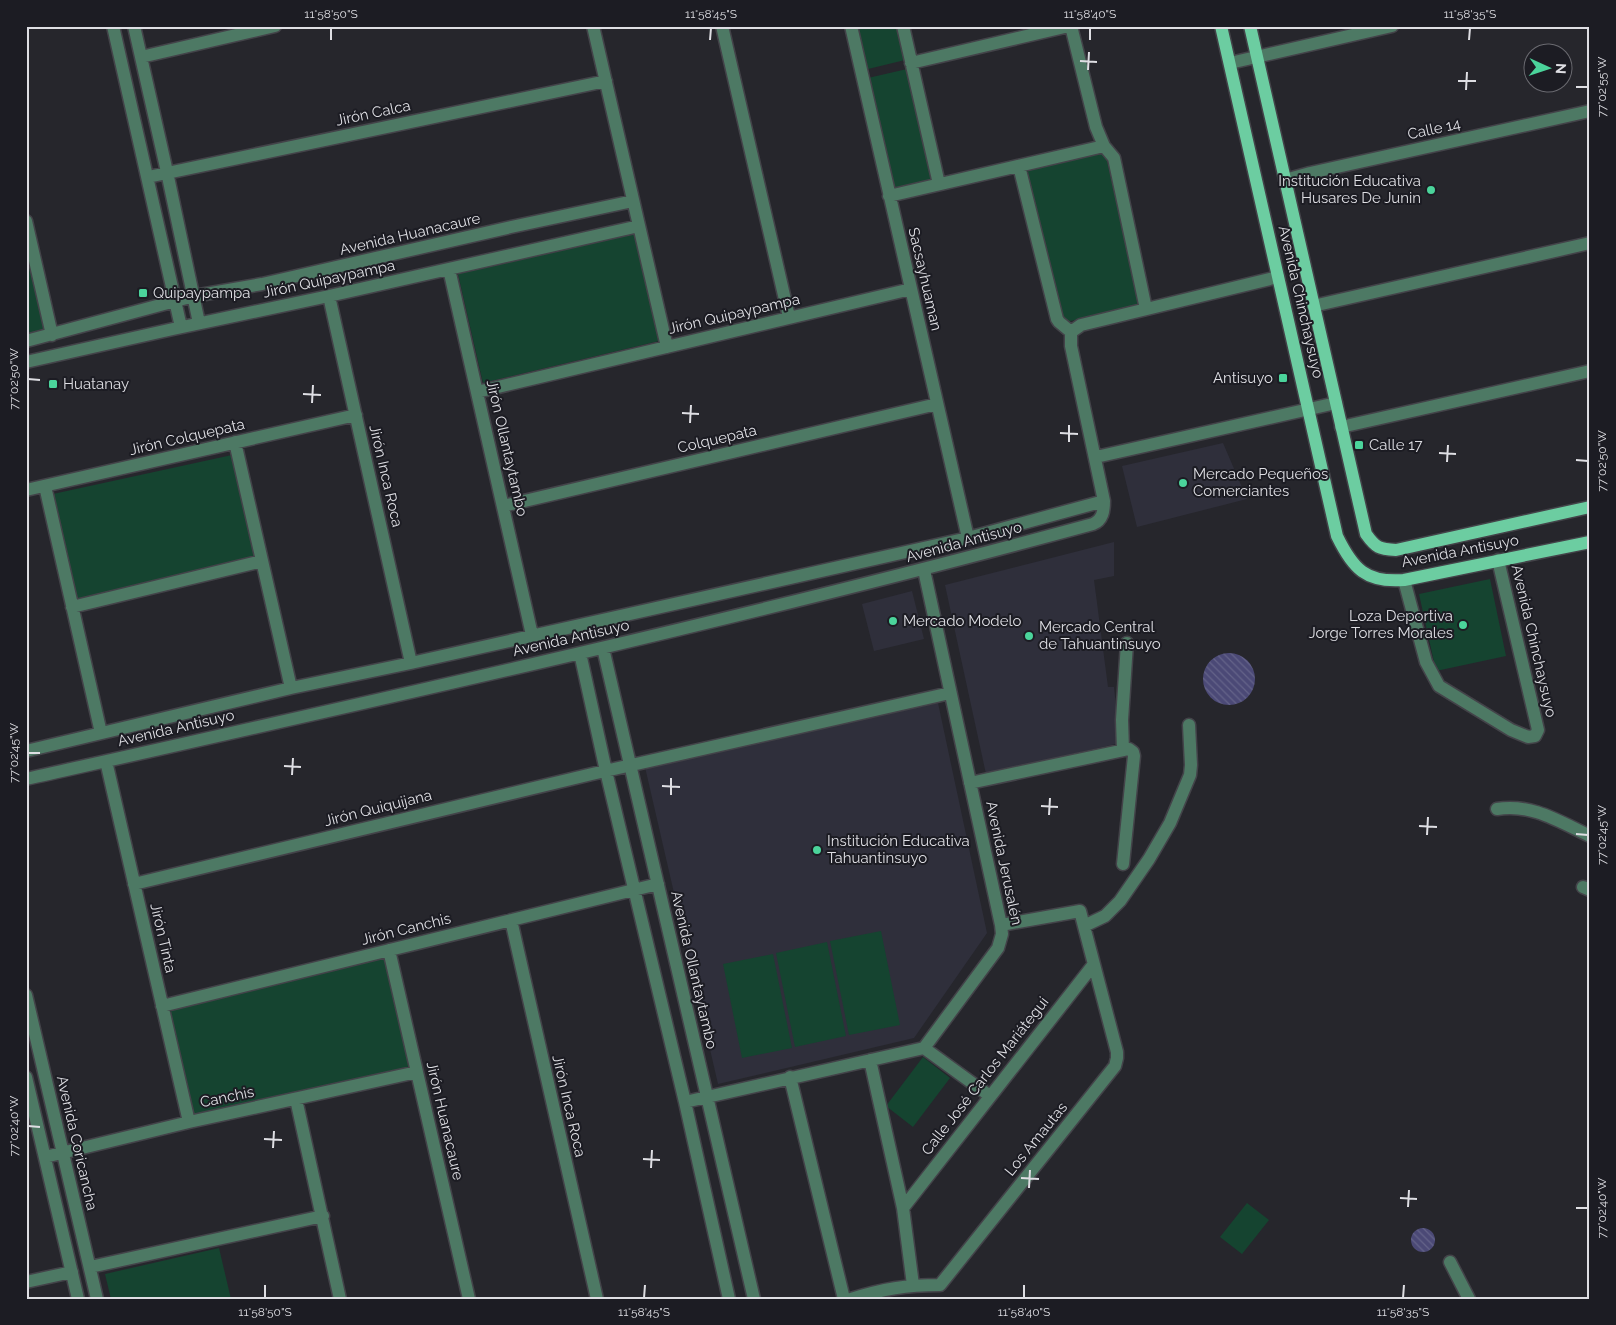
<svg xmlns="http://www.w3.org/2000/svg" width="1616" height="1325" font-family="Raleway,sans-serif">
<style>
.built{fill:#2f2f3b}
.green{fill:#154430}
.building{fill:url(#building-back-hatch)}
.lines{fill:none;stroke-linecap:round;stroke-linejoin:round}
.minor-casing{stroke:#434349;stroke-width:15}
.major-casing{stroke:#434349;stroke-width:15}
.minor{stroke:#4d7964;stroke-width:12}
.major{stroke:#6ccda1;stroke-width:12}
.ticks{fill:none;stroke:#dedee3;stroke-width:2}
.poi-dot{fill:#4bd49b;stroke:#1c1c23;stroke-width:2}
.labels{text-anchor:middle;stroke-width:4;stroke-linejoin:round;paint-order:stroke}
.street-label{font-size:15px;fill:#dedee3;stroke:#1c1c23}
.poi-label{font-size:15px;fill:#dedee3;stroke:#1c1c23;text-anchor:start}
.neatline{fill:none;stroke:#dedee3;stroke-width:2}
.ticks-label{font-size:12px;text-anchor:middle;fill:#dedee3}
</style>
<defs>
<pattern id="building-back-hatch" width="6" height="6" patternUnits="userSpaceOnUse" patternTransform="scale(1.25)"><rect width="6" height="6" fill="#4b4976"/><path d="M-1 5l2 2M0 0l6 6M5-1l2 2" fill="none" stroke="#646389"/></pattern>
</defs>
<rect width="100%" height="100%" fill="#26262c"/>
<path class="built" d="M1223,443L1247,499L1137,527L1122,466Z
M1114,542V576L1094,580L1108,687H1114L1120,743L986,774L945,585Z
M912,591L924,639L874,651L862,604Z
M938,703L987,933L914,1038L718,1084L645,767Z"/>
<path class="green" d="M858,26H898L905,60L868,69Z
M907,69L934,180L894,190L868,78Z
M1105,152L1140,305L1062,323L1027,171Z
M634,234L659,341L483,383L458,274Z
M26,252L44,330L26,334Z
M232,455L255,557L77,600L53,494Z
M1490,579L1506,656L1436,671L1419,594Z
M881,931L900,1025L849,1035L830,941Z
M827,942L846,1036L795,1047L776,953Z
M773,954L792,1048L742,1058L723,964Z
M386,955L412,1069L192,1117L167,1009Z
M923,1057L950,1078L913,1127L886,1106Z
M1247,1203L1269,1220L1242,1254L1220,1237Z
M219,1248L231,1299H111L105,1274Z"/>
<path class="building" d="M1203 679a26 26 0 1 1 52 0a26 26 0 1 1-52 0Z
M1411 1240a12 12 0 1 1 24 0a12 12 0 1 1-24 0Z"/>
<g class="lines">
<g class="minor-casing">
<path id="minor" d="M113,26L181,327
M134,26L167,172L199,323
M593,26L667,347
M722,26L789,317
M851,26L968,538
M903,26L939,184
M1071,26L1096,127L1104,146L1114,158L1146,309
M141,57L275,26
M911,63L1069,26
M1230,63L1392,26
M1019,166L1057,319L1059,322L1071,332
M148,177L606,81
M1285,180L1310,173L1590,111
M889,196L1104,146
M26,221L52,335
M449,269L532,635
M329,296L411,663
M1313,306L1590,243
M26,341L194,296L262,284L511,227L633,201
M26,362L173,329L329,296L639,226
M477,392L911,289
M1341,427L1590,371
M235,442L291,688
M1096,457L1336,403
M45,486L101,733
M26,490L356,415
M503,506L937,404
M1404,580L1426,662L1439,686L1511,730L1528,737L1535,736L1538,730L1498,560
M72,607L262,561
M603,648L754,1299
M580,653L606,771L685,1102L729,1299
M1123,750L1122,720L1127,643
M26,751L291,688L411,663L968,538L1104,501
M106,761L189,1122
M26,779C383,699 740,620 1093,524C1103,520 1104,510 1104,501L1071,346V332L1081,325L1278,277
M970,783L1129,749L1133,752L1134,756L1123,864
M1497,809C1531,803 1560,822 1590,836
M134,884L592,774L950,693
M1583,887L1590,890
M511,920L597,1299
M1084,926L1105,916L1120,901L1149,859L1170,823L1190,775L1191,765L1189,725
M389,950L469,1299
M26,995L97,1299
M162,1006L658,884
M924,1048L990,1096
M870,1060L903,1208L913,1285
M26,1077L78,1299
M790,1077L844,1299
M296,1099L340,1299
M685,1102L924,1048L998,948L1002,934L1001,925L924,570
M45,1157L189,1122L417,1072
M903,1208L1094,964
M1450,1262L1469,1299
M90,1267L323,1216
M26,1282L72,1272
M851,1299C883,1289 906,1285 940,1285L1115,1066L1117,1058V1052L1080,911L1001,925"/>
</g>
<g class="major-casing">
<path id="major" d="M1221,26L1337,536C1353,569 1366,583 1404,580L1590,542
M1250,26L1366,534C1376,548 1379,549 1396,550L1590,507"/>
</g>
<use href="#minor" class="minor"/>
<use href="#major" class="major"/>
</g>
<path class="ticks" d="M331,40V28M710,40L711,28M1090,40V28M1469,40L1470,28M1080,61L1097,62M1088,70L1089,52M1458,81H1476M1576,87H1588M1466,90L1467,72M28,379L40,380M303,394L321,395M312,403L313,385M682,413L699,414M690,423L691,405M1060,433L1078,434M1069,442V425M1439,453L1456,454M1576,460L1588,461M1447,462L1448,445M28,753H40M284,766L301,767M292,775L293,758M662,786L680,787M671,795V778M1041,806L1058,807M1049,815L1050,798M1419,826L1437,827M1576,834L1588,835M1427,835L1428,817M28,1126L40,1127M264,1139L282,1140M273,1148L274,1131M643,1159L660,1160M651,1168L652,1150M1021,1178L1039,1179M1029,1188L1030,1170M1400,1198L1417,1199M1408,1207L1409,1190M1576,1208H1588M265,1298V1285M644,1298L645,1285M1024,1298V1285M1403,1298L1404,1285"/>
<g class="poi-dot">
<circle cx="1431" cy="190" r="5"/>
<rect x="138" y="288" width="10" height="10" rx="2.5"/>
<rect x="1278" y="373" width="10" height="10" rx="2.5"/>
<rect x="48" y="379" width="10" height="10" rx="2.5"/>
<rect x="1354" y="440" width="10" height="10" rx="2.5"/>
<circle cx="1183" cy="483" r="5"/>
<circle cx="893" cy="621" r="5"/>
<circle cx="1463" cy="625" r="5"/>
<circle cx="1029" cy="636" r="5"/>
<circle cx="817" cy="850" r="5"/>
</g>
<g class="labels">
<g class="street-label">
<text transform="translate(373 113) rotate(-12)" y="5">Jirón Calca</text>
<text transform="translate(1434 129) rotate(-12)" y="5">Calle 14</text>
<text transform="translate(410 234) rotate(-13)" y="5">Avenida Huanacaure</text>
<text transform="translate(329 279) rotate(-12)" y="5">Jirón Quipaypampa</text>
<text transform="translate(925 279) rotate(77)" y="5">Sacsayhuaman</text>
<text transform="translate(1301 302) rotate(77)" y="5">Avenida Chinchaysuyo</text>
<text transform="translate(734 314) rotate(-13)" y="5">Jirón Quipaypampa</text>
<text transform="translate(187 437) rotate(-13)" y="5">Jirón Colquepata</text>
<text transform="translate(717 439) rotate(-13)" y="5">Colquepata</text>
<text transform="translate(507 448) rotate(77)" y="5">Jirón Ollantaytambo</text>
<text transform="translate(386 476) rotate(77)" y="5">Jirón Inca Roca</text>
<text transform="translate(964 542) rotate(-15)" y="5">Avenida Antisuyo</text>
<text transform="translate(1460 551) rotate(-11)" y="5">Avenida Antisuyo</text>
<text transform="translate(571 638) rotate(-13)" y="5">Avenida Antisuyo</text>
<text transform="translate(1534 641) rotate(77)" y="5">Avenida Chinchaysuyo</text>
<text transform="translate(176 728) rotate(-13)" y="5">Avenida Antisuyo</text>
<text transform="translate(378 808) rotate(-14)" y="5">Jirón Quiquijana</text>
<text transform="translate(1004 863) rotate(78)" y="5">Avenida Jerusalén</text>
<text transform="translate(406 929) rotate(-14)" y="5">Jirón Canchis</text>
<text transform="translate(163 938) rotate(77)" y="5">Jirón Tinta</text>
<text transform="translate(694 970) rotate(77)" y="5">Avenida Ollantaytambo</text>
<text transform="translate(985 1076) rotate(-52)" y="5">Calle José Carlos Mariátegui</text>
<text transform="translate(227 1097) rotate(-12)" y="5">Canchis</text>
<text transform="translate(569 1106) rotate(77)" y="5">Jirón Inca Roca</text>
<text transform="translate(445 1121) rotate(77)" y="5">Jirón Huanacaure</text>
<text transform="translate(1036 1139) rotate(-51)" y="5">Los Amautas</text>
<text transform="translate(77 1143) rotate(77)" y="5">Avenida Coricancha</text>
</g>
<g class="poi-label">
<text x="1421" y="186" text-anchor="end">Institución Educativa<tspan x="1421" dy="17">Husares De Junin</tspan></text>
<text x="153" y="298">Quipaypampa</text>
<text x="1273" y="383" text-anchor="end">Antisuyo</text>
<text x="63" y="389">Huatanay</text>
<text x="1369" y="450">Calle 17</text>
<text x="1193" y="479">Mercado Pequeños<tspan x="1193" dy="17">Comerciantes</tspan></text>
<text x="1453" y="621" text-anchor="end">Loza Deportiva<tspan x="1453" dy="17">Jorge Torres Morales</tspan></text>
<text x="903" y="626">Mercado Modelo</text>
<text x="1039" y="632">Mercado Central<tspan x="1039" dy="17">de Tahuantinsuyo</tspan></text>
<text x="827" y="846">Institución Educativa<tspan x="827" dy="17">Tahuantinsuyo</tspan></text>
</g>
</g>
<rect width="1616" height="1325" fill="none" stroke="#1c1c23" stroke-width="55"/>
<g transform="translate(1548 68) rotate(93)"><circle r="24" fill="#1c1c23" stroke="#6a6a70"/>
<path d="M0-4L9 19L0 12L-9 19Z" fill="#4bd49b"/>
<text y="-8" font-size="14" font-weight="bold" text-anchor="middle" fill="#dedee3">N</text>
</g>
<rect x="28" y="28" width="1560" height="1270" class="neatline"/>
<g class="ticks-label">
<text x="331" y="18">11°58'50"S</text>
<text x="711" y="18">11°58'45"S</text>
<text x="1090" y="18">11°58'40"S</text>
<text x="1470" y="18">11°58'35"S</text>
<text transform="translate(1602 87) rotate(-90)" y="4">77°02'55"W</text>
<text transform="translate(14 379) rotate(-90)" y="4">77°02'50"W</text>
<text transform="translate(1602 461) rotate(-90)" y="4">77°02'50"W</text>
<text transform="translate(14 753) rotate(-90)" y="4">77°02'45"W</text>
<text transform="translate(1602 835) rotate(-90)" y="4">77°02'45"W</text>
<text transform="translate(14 1126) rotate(-90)" y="4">77°02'40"W</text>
<text transform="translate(1602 1208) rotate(-90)" y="4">77°02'40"W</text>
<text x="265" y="1316">11°58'50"S</text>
<text x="644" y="1316">11°58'45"S</text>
<text x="1024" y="1316">11°58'40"S</text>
<text x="1403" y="1316">11°58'35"S</text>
</g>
</svg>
